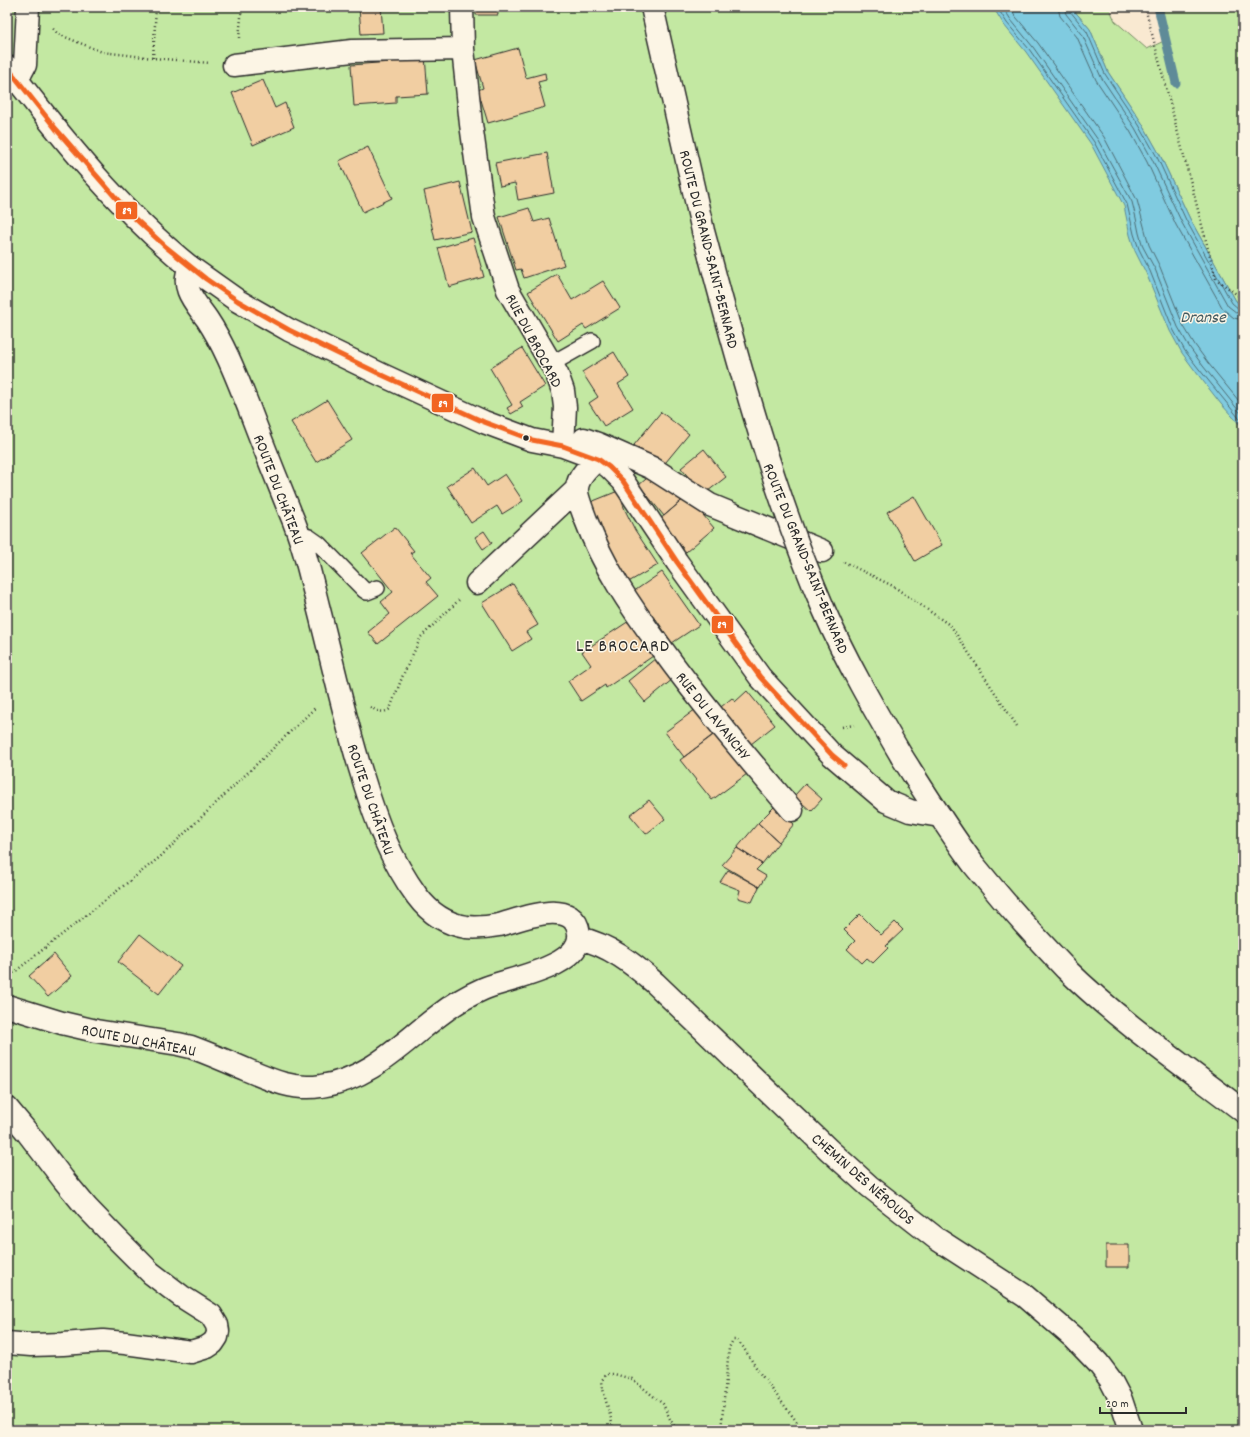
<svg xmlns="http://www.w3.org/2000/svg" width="1250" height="1437" font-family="Dekko,sans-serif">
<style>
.green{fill:#c3e8a2;stroke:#778a66}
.water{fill:#80cbe0;stroke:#5e8b98}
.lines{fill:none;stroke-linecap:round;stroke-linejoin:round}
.shore{stroke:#4d6b73;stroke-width:1}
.stream{stroke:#5e8b98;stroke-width:9}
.building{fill:#f1cea2;stroke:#2b2b2b}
.lane-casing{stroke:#2b2b2b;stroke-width:18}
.street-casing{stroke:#2b2b2b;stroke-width:25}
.secondary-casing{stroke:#2b2b2b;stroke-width:25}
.primary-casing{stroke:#2b2b2b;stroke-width:25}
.path{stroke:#2b2b2b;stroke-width:2.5;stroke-dasharray:1 3;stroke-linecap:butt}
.lane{stroke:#fcf5e5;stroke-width:15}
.street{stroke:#fcf5e5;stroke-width:22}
.secondary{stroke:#fcf5e5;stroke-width:22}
.primary{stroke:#fcf5e5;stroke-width:22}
.primary-bridge-casing{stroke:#2b2b2b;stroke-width:25;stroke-linecap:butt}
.primary-bridge{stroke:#fcf5e5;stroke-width:22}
.bus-1-casing{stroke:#fcf5e5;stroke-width:8}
.bus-1{stroke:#f26522;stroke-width:5}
.bus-dot{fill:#2b2b2b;stroke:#fcf5e5;stroke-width:1.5}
.labels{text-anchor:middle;stroke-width:3;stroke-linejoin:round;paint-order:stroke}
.street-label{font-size:16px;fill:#2b2b2b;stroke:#fcf5e5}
.water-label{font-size:17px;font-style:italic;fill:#445b61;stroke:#fcf5e5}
.quarter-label{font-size:18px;letter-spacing:1px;fill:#2b2b2b;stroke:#fcf5e5}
.line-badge{stroke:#fcf5e5;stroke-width:1.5}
.badge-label{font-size:11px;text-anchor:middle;font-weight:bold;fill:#fff}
</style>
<rect width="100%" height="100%" fill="#f9e9d1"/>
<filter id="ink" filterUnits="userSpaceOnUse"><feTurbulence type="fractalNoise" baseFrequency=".025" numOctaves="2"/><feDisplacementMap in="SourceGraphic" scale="8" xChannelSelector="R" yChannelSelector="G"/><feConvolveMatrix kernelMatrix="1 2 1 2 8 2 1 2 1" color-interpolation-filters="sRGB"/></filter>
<g filter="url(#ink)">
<path class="green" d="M7,7H1038L1243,362V1430H7Z
M1071,7H1109L1115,21L1147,49L1166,40L1168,32L1164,22L1163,7H1243V306L1236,301L1190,219L1160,155L1142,123L1108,72L1090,29Z"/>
<path class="water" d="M993,7H1071L1090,29L1108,72L1142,123L1160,155L1190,219L1236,301L1243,306V428L1221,404L1196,372L1182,353L1170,331L1146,273L1135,251L1130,235L1124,206L1091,144L1026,52L1004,25Z"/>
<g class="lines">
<path class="shore" d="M997,7L1007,23L1029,49L1094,142L1127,204L1134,234L1139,249L1150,271L1173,329L1185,351L1199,369L1243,423
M1003,7L1011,20L1033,47L1098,140L1132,202L1136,218L1139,233L1143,247L1155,269L1178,327L1190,348L1203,366L1243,416
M1010,7L1016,17L1038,43L1104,137L1137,200L1149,245L1160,267L1183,325L1195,345L1208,363L1243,406
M1058,7L1060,16L1077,37L1096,80L1130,131L1147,162L1176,225L1223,309L1234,318L1243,320
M1064,7L1066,14L1082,34L1101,77L1135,128L1152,159L1182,223L1228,306L1237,313L1243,314
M1069,7L1070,11L1087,32L1105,74L1139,125L1157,157L1186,220L1232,303L1239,309H1243"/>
<path class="stream" d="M1158,7L1176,83"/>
</g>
<path class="building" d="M359,7H381L383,33L361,34Z
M476,7H497L498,15H476Z
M518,48L526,78L545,73L546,80L538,82L545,107L488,123L478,90L483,88L475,60Z
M425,56L428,94L396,96V103L354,106L351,65L391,62L390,59Z
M263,80L275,108L285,103L294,127L253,145L232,93Z
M368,147L392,198L363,212L339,161Z
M547,153L554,193L518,200L515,183L500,186L495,163Z
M460,182L472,232L435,240L424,191Z
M529,208L534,222L549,218L564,265L524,278L521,269L516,270L499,217Z
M473,238L484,277L449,287L438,248Z
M557,274L572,300L603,281L620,308L586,329L583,325L558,341L528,292Z
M522,348L545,386L520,402L523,407L511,414L507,408L512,405L490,368Z
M614,352L629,377L618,384L633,408L604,426L589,403L598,397L582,372Z
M327,400L352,440L316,462L291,422Z
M661,412L689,434L661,468L634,445Z
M704,449L726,477L703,495L681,468Z
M475,468L487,486L505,474L523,501L502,514L497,506L471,523L447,486Z
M653,473L687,496L664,516L639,485Z
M618,491L625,510L635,530L658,565L625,584L586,504Z
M687,496L714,528L686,552L659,520Z
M914,496L942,545L915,561L887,512Z
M395,527L414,551L410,553L431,578L426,582L438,596L378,644L368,632L390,614L381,602L393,592L362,553Z
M484,531L492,543L483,549L475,537Z
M662,572L699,625L672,643L656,619L650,623L630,594Z
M513,584L538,625L526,632L531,639L512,651L482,603Z
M632,619L656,654L606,688L605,685L581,701L568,681L591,665L582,652Z
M656,658L673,679L645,702L628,681Z
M747,691L775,725L746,748L716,711L732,698L735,702Z
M696,709L714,734L684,757L665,732Z
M716,733L747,774L712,800L680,760Z
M805,784L822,799L811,811L794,796Z
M649,800L665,819L646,834L630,815Z
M774,807L794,824L779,842L758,823Z
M758,823L779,842L762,864L737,848Z
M737,848L762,864L756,870L766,876L759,887L722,865Z
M728,870L759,887L752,902L738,898L740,890L720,882Z
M860,914L881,935L895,922L903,930L886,946L888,948L873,963L867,958L862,963L847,949L855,941L844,930Z
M140,934L181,966L159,994L118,962Z
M54,954L72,976L48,997L29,976Z
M1106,1245H1129V1267H1106Z"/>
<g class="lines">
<g class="lane-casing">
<path id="lane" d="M551,364L592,341
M298,534L309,537L319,544L364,590L367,592L377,588"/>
</g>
<g class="street-casing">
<path id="street" d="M462,7L463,49L471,124L484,217L508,290L557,374L563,391L565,407L563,446
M234,65L352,51L463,49
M17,80L25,65L28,7
M584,439L598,444L652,468L710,505L822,551
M598,459C590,466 578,476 577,488C576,495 583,512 586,520C603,566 630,606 659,645C700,702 746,756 792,810
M477,583L577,489
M579,938C609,945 632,963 655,983L829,1150L869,1186L937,1239L1025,1296L1074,1338L1098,1363L1110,1379L1121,1400L1131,1430
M7,1006L62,1023L96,1031L178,1044L191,1047C207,1053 224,1060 240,1067C266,1078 292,1091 321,1086C370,1079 401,1044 438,1016C452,1005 467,996 483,989C505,979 583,968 579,933C574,896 519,920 499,925C488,927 477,928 466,927C446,924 429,912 417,896C390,859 376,821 363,778C345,721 333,664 318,606C310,574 303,542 290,512C276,477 262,443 249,408C237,378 225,346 207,319C195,302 180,288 190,267L238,301L268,318L289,330L380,374L484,422L532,440L563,446L598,459L609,467L623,481L677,562L760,677L832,755L886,801L910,811L940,816
M7,1108L27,1132L63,1179L87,1208L116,1238L151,1273L181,1296L211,1315L217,1325L218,1331L217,1337L213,1343L207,1347L191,1352L125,1343L103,1341L63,1344L31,1345L7,1343"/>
</g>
<g class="secondary-casing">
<path id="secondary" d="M7,67C62,138 119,210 190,267"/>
</g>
<g class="primary-casing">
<path id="primary" d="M652,7L703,231L710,257
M902,757C925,793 948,830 974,865C1003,901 1034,936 1066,969C1119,1021 1184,1066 1243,1111"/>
</g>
<path class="path" d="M1145,7L1216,279L1243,299
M53,29L58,34L102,52L153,58L210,63
M239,38L242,7
M153,58L156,7
M844,562L893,586L951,626L1017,726
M370,707C377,711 383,714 390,709L403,675L421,637L459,600
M842,727L854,725
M7,978L160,857L316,707
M613,1430C611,1412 603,1398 602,1380L607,1374H614L632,1379L647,1391L663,1404L671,1421L677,1430
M721,1430L729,1348L733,1340H737L743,1347L759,1372L803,1430"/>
<use href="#lane" class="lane"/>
<use href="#street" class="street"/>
<use href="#secondary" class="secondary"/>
<use href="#primary" class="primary"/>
<g class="primary-bridge-casing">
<path id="primary-bridge" d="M710,257C742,377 775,496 824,610C846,661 874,709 902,757"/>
</g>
<use href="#primary-bridge" class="primary-bridge"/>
<g class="bus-1-casing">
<path id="bus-1" d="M7,67L56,129L129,213L166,247L206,279L238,301L289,330L380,374L484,422L532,440L563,446L598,459L609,467L623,481L677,562L760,677L832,755L844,765"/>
</g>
<use href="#bus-1" class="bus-1"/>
</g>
</g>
<circle class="bus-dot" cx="526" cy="438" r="3.5"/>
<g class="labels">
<g class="street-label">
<text transform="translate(710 249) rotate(76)" y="6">ROUTE DU GRAND-SAINT-BERNARD</text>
<text transform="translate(535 340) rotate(62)" y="6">RUE DU BROCARD</text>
<text transform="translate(280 489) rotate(69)" y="6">ROUTE DU CHÂTEAU</text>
<text transform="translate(807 558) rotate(68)" y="6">ROUTE DU GRAND-SAINT-BERNARD</text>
<text transform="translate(714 715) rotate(51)" y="6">RUE DU LAVANCHY</text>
<text transform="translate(372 799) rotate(71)" y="6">ROUTE DU CHÂTEAU</text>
<text transform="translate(139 1039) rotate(11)" y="6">ROUTE DU CHÂTEAU</text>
<text transform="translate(864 1178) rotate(41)" y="6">CHEMIN DES NÉROUDS</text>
</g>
<g class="water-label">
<text x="1203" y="322">Dranse</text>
</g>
<g class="quarter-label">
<text x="623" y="651">LE BROCARD</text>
</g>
</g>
<g class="line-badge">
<rect x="115" y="201" width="23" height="19" rx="4" fill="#f26522"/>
<rect x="431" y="393" width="23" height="20" rx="4" fill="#f26522"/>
<rect x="711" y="615" width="23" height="19" rx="4" fill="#f26522"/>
</g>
<g class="badge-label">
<text x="127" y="214">89</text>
<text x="443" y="407">89</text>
<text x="722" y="628">89</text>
</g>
<rect width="1250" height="1437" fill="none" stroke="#fcf5e5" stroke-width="24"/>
<rect x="12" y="12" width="1226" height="1413" fill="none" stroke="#2b2b2b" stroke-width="1.5" filter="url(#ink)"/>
<path d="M1100 1407v6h86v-6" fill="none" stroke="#2b2b2b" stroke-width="2"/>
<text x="1106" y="1407" font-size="12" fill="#2b2b2b" stroke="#fcf5e5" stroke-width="3" paint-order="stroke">20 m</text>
</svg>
